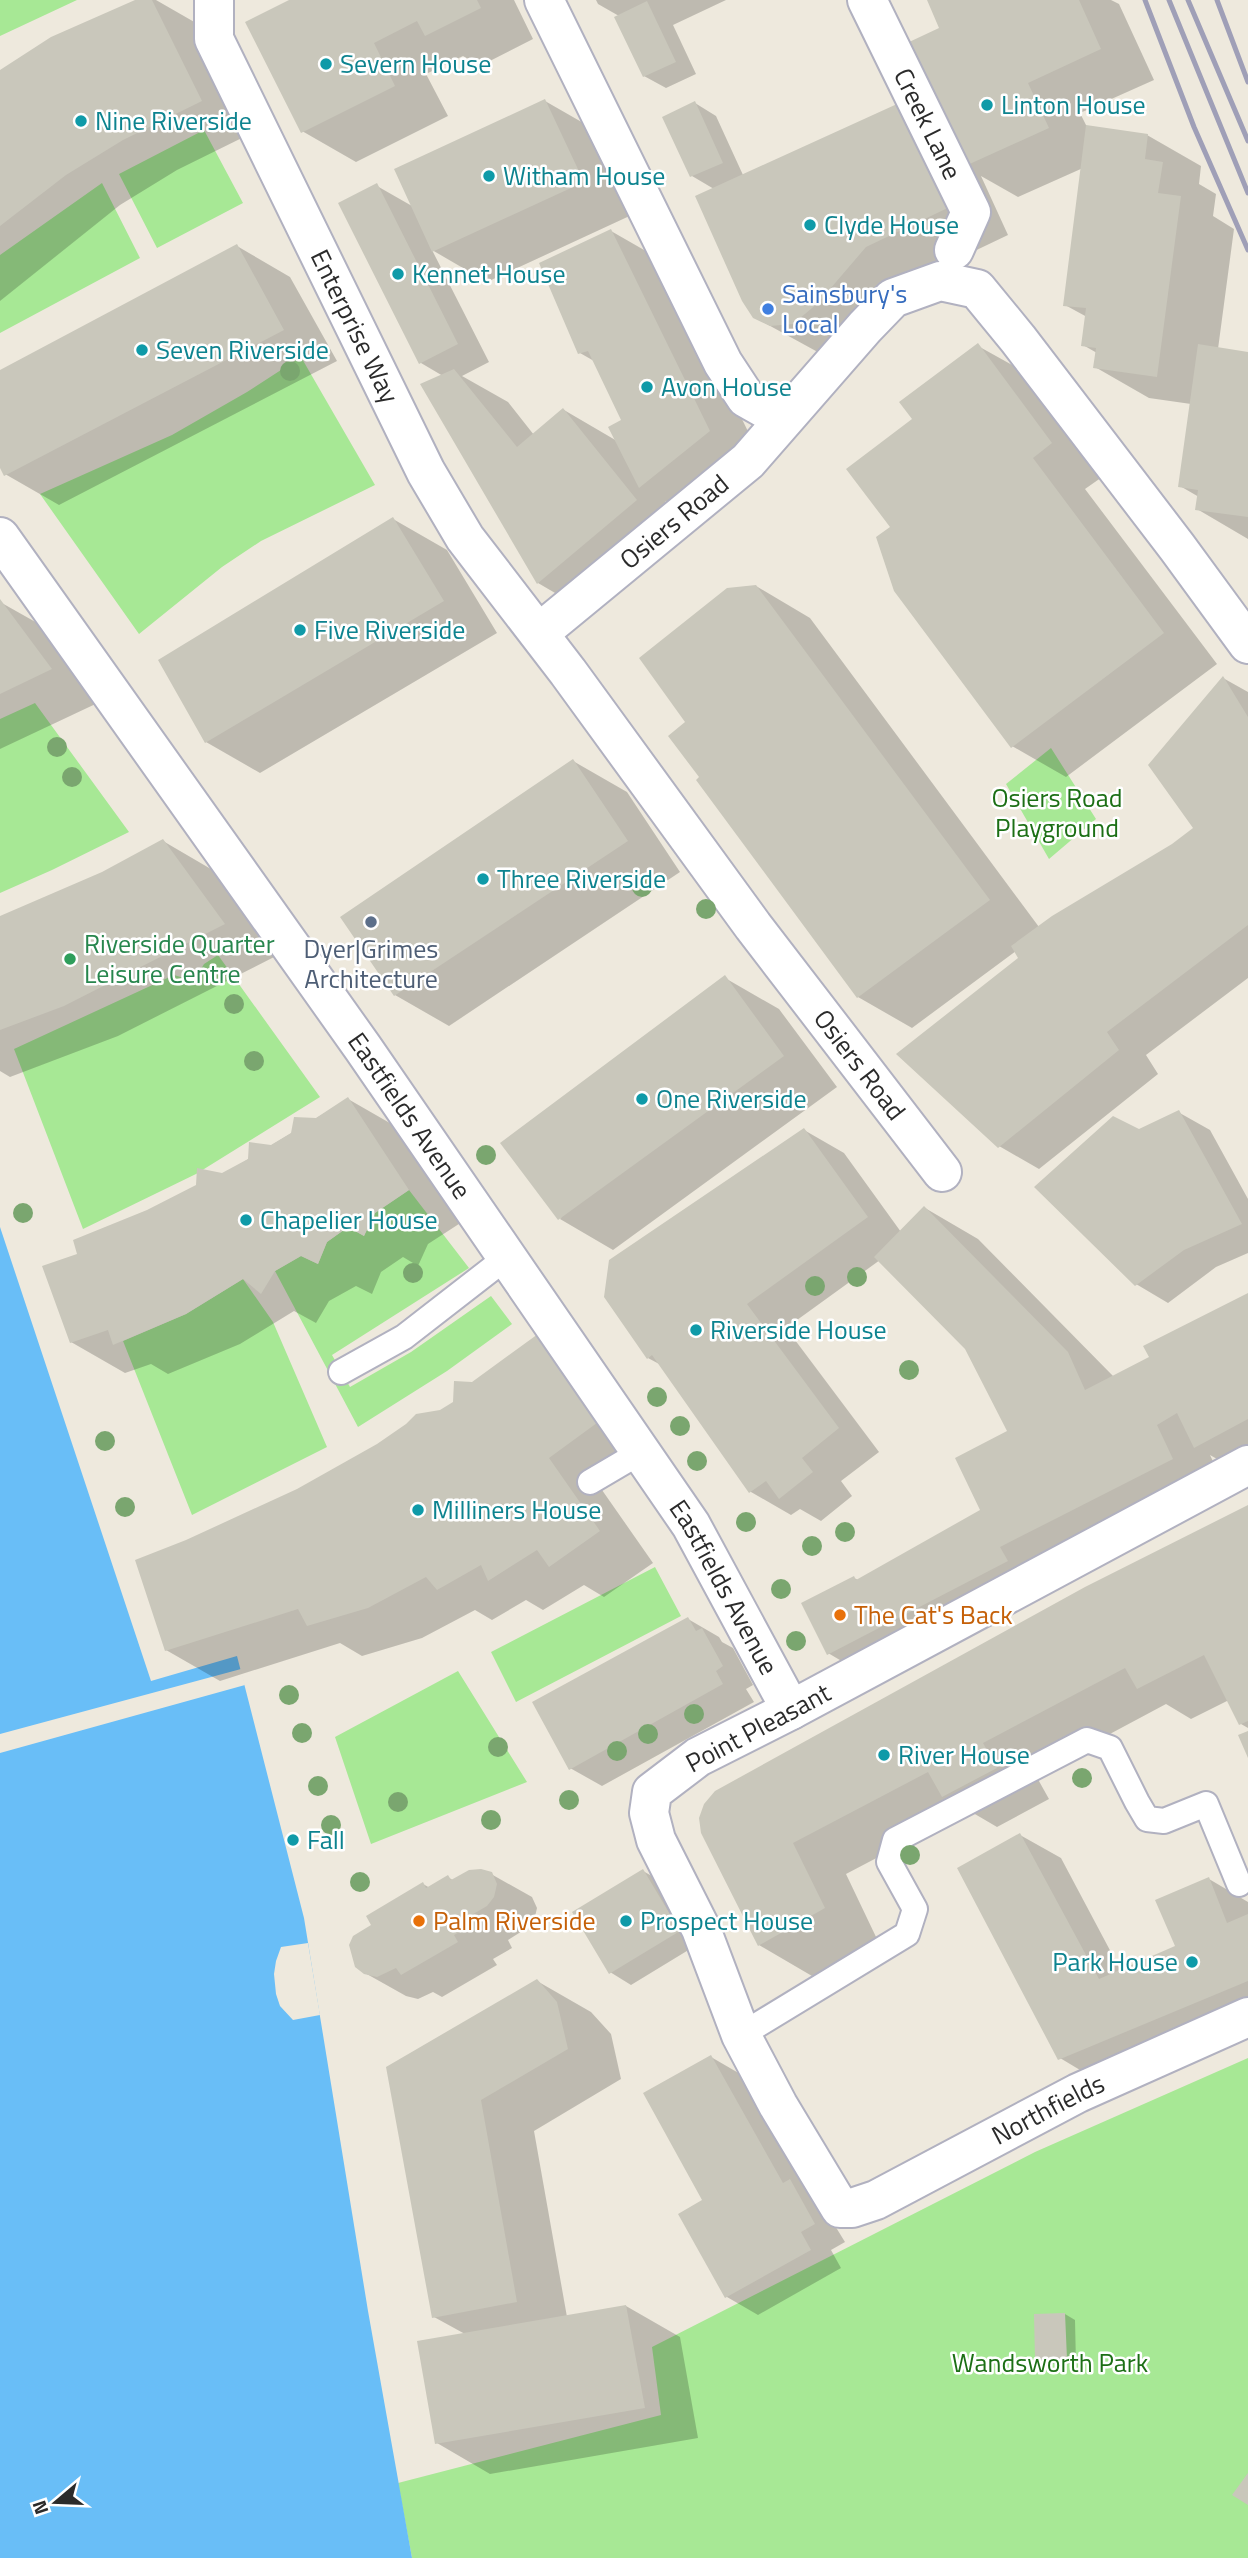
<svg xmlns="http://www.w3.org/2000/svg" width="1248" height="2558" font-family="'Titillium Web',sans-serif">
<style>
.green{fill:#a7e895}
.water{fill:#69bef7}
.pier{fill:#eee9dd}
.shadow{fill:#0003}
.building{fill:#c9c7bb}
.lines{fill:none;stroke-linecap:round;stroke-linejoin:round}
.lane-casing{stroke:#b1b1c0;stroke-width:28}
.street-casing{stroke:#b1b1c0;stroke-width:42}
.lane{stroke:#fff;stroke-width:24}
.street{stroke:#fff;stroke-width:38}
.rail{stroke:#9f9fb7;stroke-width:5}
.tree{fill:#7aa66f}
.culture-dot{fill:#0f9aa8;stroke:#fff;stroke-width:2.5}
.shop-dot{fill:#3f7fe0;stroke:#fff;stroke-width:2.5}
.service-dot{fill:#5c6f8a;stroke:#fff;stroke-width:2.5}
.leisure-dot{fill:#2e9e5b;stroke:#fff;stroke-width:2.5}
.food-dot{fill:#e8710a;stroke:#fff;stroke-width:2.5}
.labels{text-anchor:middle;stroke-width:5;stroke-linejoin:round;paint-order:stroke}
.culture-label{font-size:26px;fill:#0d838f;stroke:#fff;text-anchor:start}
.street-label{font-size:26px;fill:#2b2b2b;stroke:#fff}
.shop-label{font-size:26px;fill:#366cbe;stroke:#fff;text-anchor:start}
.park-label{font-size:26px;fill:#1c6f15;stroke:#fff}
.leisure-label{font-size:26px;fill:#27864d;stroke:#fff;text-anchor:start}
.service-label{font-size:26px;fill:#4e5e75;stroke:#fff}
.food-label{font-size:26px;fill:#c56008;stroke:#fff;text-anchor:start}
</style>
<rect width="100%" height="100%" fill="#eee9dd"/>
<path class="green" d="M0,0H77L0,36Z
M204,130L243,203L157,248L119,174Z
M102,183L140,258L0,333V255Z
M301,357L375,485L261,541L222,567L139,634L40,494L172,435L247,392Z
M35,703L129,832L52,870L0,893V719Z
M1051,748L1096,819L1049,859L1006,784Z
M218,955L320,1097L196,1174L83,1229L14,1049L174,975L194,981L204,964Z
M409,1190L469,1268L332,1355L350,1387L411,1352L491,1296L512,1324L447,1371L358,1427L275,1271L301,1256L318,1264L327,1242L348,1227L364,1236L375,1213Z
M243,1279L273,1322L327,1447L192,1515L123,1341L186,1314Z
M655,1567L681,1616L516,1702L491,1652Z
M458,1671L527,1782L371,1844L335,1737Z
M1248,2058V2558H412L398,2483L661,2415L652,2347L1035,2152Z"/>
<path class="water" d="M0,1227L151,1681L237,1656L304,1918L368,2311L412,2558H0Z"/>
<path class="pier" d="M241,1669L245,1685L0,1753V1734Z
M308,1943L320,2015L293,2020L280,2006L276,1994L274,1974L276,1961L281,1947Z"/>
<path class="shadow" d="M139,0H156L203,27L254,132L177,170L120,205L0,301V72Z
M293,0H514L533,39L480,66L463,56L426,74L448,116L356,162L302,131Z
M596,0H726L673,25L696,74L666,88L644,76L619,16L598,4Z
M929,0H1111L1119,4L1154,80L1080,113L1087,127L1147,135L1201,166L1199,184L1216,194L1213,216L1234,229L1218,349L1248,353V539L1197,509L1199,497L1180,486L1191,404L1149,398L1095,367L1097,353L1083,345L1087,317L1065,305L1083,168L1018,197L981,176L1008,235L920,277L825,356L754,317L714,189L692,176L695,103L716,116L743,175L908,101L942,29Z
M545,101L599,132L636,213L487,282L432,250L489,362L462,376L508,402L534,435L564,410L617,441L624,421L594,361L580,353L611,231L665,262L763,462L694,517L665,501L689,531L591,614L538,583L443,376L421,363L377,186L412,206Z
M237,246L290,277L337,361L59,505L5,474L0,465V372Z
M978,346L1032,376L1105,475L1085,489L1217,664L1066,777L1012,746L892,527L915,420Z
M393,519L447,550L497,633L260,773L206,742Z
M756,586L810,618L1039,927L1173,846L1196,828L1223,678L1248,692V978L1146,1055L1158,1074L1039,1169L999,1146L1020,958L1016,951L912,1028L858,997L702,778L688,723Z
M0,602L55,633L104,700L0,749Z
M573,761L627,792L680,872L449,1026L395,995Z
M163,841L216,872L278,955L118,1036L10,1077L0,1071V918L103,874Z
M725,978L779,1009L837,1087L613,1250L560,1219Z
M348,1099L402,1130L462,1222L428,1244L418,1266L403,1257L381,1272L372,1294L356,1286L329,1301L316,1323L294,1311L240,1344L168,1374L151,1364L125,1373L71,1342L79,1255L148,1212L222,1175Z
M1178,1112L1210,1130L1248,1199V1253L1216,1267L1168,1303L1136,1284Z
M804,1130L844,1153L901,1232L925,1208L978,1239L1114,1377L1151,1358L1248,1294V1464L1236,1470L1210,1455L1226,1489L850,1666L828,1653L854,1578L858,1580L980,1512L1009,1432L966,1348L880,1260L786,1328L879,1452L841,1481L852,1496L821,1521L800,1509L791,1515L751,1492L661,1365L648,1358Z
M591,1367L653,1452L602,1490L653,1563L604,1597L584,1585L543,1610L526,1600L492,1620L475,1610L422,1638L362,1656L340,1643L220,1681L166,1650L187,1541L298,1491L455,1403L473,1383Z
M1248,1506V1728L1241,1724L1229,1700L1191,1719L1166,1704L1035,1774L1049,1799L997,1827L968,1810L846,1874L877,1939L812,1976L759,1945L702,1833Z
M688,1619L719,1637L722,1642L733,1648L753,1685L746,1689L754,1702L602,1786L570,1768Z
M1020,1835L1061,1858L1121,1971L1177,1947L1209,1879L1248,1902V2020L1100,2082L1060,2058Z
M643,1871L664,1883L700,1943L631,1985L610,1972Z
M491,1874L532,1897L537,1908L534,1921L527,1928L508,1940L512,1948L493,1959L497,1965L442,1997L433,1992L418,1999L406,1996L365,1973L374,1926L423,1884L430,1888L448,1877L454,1881Z
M537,1981L591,2012L611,2034L621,2079L534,2131L567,2317L626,2306L680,2337L698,2438L490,2474L437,2443L465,2334L434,2317L388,2068Z
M711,2057L742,2075L845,2242L831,2250L841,2268L758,2315L727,2297L705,2201Z
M1065,2314L1075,2320L1076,2364H1047L1037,2359Z"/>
<path class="building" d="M135,0H152L202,101L123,140L66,175L0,226V70L51,37Z
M289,0H477L481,8L425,36L417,21L374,43L395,86L301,133L245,22Z
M927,0H1079L1101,49L1028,83L1049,128L963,167L907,43L939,28Z
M647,1L676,62L643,77L614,17Z
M545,99L584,182L432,252L394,169Z
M908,99L956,204L866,247L818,303L793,324L770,326L753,318L742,301L695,196Z
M695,101L723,163L690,177L662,117Z
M1086,125L1148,134L1145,159L1163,162L1158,193L1181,196L1157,377L1093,368L1096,348L1081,346L1086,308L1063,306Z
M377,183L458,344L419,364L338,203Z
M611,229L710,431L639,488L608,427L621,420L588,351L578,354L539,263Z
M237,244L284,330L4,476L0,468V370Z
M978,343L1052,443L1033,458L1164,633L1011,748L894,591L876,537L890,527L846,469L912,419L899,402Z
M1198,344L1248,352V517L1195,510L1198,490L1178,487Z
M454,369L517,447L563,408L637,500L537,584L420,384Z
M393,517L444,601L205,743L158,660Z
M756,585L990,900L857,998L696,780L699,777L668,736L685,722L639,658L727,588Z
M0,599L52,669L0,694Z
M1223,676L1248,717V925L1107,1032L1119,1050L998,1148L896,1054L1018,958L1011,946L1052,916L1172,844L1193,828L1148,765Z
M573,759L628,841L394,996L340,917Z
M163,839L225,924L64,1006L0,1030V916L102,872Z
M725,975L784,1056L558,1220L500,1143Z
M348,1097L409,1190L375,1213L364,1236L348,1227L327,1242L318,1264L301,1256L275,1271L261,1294L243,1279L186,1314L113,1345L108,1330L70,1343L42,1266L77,1254L73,1240L147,1210L196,1185L197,1168L222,1173L248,1159L249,1142L271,1145L291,1133L294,1117L316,1118Z
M1179,1110L1242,1224L1184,1250L1135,1286L1034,1187L1113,1116L1139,1129Z
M804,1128L868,1217L747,1304L839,1428L802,1458L813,1472L779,1499L766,1481L749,1493L652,1355L647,1359L604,1297L609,1260Z
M924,1206L1068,1352L1085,1390L1149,1357L1143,1346L1248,1293V1419L1194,1448L1177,1413L1157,1425L1173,1459L1000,1547L1008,1561L827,1655L801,1603L854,1576L856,1580L980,1510L955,1458L1007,1431L965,1349L874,1257Z
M538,1334L601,1420L549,1458L600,1531L549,1567L537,1550L488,1581L481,1565L437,1590L426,1577L368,1608L307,1626L298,1609L165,1651L135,1560L186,1540L297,1489L377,1444L406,1424L416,1414L440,1410L453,1402L454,1381L472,1382Z
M1248,1505V1721L1239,1725L1204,1655L1137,1689L1125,1668L983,1743L997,1768L942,1797L928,1772L793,1843L825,1908L758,1946L701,1833L699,1818L704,1804L715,1791L1085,1587Z
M688,1617L696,1631L702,1628L723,1666L716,1671L723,1684L569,1770L532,1702Z
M1248,1731V1758L1238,1735Z
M1020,1833L1099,1979L1175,1946L1155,1900L1209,1877L1227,1923L1248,1914V1981L1058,2060L957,1868Z
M481,1869L492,1872L497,1884L494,1897L487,1906L468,1917L473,1925L454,1935L458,1942L401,1975L396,1968L377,1977L364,1974L355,1967L349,1945L353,1936L371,1925L366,1916L423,1882L426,1888L448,1875L451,1880L469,1870Z
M643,1869L680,1931L609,1974L572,1912Z
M537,1979L557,2002L568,2049L481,2100L517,2302L432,2318L386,2067Z
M711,2055L783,2183L790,2179L815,2224L801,2232L811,2250L725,2298L678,2214L702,2200L643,2093Z
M626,2305L645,2408L435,2444L417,2341Z
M1065,2313L1067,2359L1035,2360L1034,2314Z
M1248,2473V2505L1232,2495Z"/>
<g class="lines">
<g class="lane-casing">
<path id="lane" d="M341,1372L404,1337L507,1257
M590,1482L641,1452
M741,2035L907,1934L915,1909L889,1862L895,1840L1087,1740L1110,1748L1137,1802L1147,1819L1164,1821L1206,1804L1239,1884"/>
</g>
<g class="street-casing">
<g id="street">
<path id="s1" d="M214,0V39L426,472L465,538L568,672L753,926L942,1172"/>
<path d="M544,0L723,363L746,398L783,419"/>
<path id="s2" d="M867,0L971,212L954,250"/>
<path id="s3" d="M0,537L363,1048L691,1525L791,1710"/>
<path id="s4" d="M539,633L748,461L865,327L893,298L940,281L977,289L1018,339L1177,547L1248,644"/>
<path id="s5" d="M1248,1465L791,1710L698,1757L652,1792L649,1813L656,1840L701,1929L741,2035L778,2105L840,2208H852L876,2200L1078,2093L1248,2017"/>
</g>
</g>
<use href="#lane" class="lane"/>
<use href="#street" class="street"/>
<path class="rail" d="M1145,0L1194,127L1248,250
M1169,0L1248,193
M1188,0L1248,141
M1217,0L1248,82"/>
</g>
<g class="tree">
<circle cx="290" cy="371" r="10"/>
<circle cx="57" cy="747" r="10"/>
<circle cx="72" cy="777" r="10"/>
<circle cx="642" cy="887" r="10"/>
<circle cx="706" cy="909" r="10"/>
<circle cx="234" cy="1004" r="10"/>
<circle cx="254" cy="1061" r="10"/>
<circle cx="486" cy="1155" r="10"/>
<circle cx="23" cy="1213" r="10"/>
<circle cx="413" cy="1273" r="10"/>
<circle cx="857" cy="1277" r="10"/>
<circle cx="815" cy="1286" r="10"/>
<circle cx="909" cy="1370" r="10"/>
<circle cx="657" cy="1397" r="10"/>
<circle cx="680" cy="1426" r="10"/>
<circle cx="105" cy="1441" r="10"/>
<circle cx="697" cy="1461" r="10"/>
<circle cx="125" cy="1507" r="10"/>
<circle cx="746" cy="1522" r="10"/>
<circle cx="845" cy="1532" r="10"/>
<circle cx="812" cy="1546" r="10"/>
<circle cx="781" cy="1589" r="10"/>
<circle cx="796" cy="1641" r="10"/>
<circle cx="289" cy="1695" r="10"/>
<circle cx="694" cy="1714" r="10"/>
<circle cx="302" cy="1733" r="10"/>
<circle cx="648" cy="1734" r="10"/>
<circle cx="498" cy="1747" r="10"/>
<circle cx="617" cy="1751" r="10"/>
<circle cx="1082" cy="1778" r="10"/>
<circle cx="318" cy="1786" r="10"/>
<circle cx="569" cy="1800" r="10"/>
<circle cx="398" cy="1802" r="10"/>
<circle cx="491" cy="1820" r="10"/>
<circle cx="331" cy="1825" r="10"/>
<circle cx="910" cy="1855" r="10"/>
<circle cx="360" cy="1882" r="10"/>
</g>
<g class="culture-dot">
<circle cx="326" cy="64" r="7"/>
<circle cx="987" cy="105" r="7"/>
<circle cx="81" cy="121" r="7"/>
<circle cx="489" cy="176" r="7"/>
<circle cx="810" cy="225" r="7"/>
<circle cx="398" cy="274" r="7"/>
<circle cx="142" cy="350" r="7"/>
<circle cx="647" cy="387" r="7"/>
<circle cx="300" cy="630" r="7"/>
<circle cx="483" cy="879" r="7"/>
<circle cx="642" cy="1099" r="7"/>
<circle cx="246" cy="1220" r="7"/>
<circle cx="696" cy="1330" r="7"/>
<circle cx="418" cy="1510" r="7"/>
<circle cx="884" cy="1755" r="7"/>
<circle cx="293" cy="1840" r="7"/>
<circle cx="626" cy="1921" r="7"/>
<circle cx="1192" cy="1962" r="7"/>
</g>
<circle class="shop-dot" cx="768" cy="309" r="7"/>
<circle class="service-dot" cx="371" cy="922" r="7"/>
<circle class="leisure-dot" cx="70" cy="959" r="7"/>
<g class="food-dot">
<circle cx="840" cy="1615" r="7"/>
<circle cx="419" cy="1921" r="7"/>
</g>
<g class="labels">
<g class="culture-label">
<text x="340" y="73">Severn House</text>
<text x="1001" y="114">Linton House</text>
<text x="95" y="130">Nine Riverside</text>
<text x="503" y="185">Witham House</text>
<text x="824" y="234">Clyde House</text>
<text x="412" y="283">Kennet House</text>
<text x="156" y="359">Seven Riverside</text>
<text x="661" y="396">Avon House</text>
<text x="314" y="639">Five Riverside</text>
<text x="497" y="888">Three Riverside</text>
<text x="656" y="1108">One Riverside</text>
<text x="260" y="1229">Chapelier House</text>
<text x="710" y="1339">Riverside House</text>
<text x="432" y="1519">Milliners House</text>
<text x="898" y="1764">River House</text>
<text x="307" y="1849">Fall</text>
<text x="640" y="1930">Prospect House</text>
<text x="1178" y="1971" text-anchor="end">Park House</text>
</g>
<g class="street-label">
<text dy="9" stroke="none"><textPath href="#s2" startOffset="138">Creek Lane</textPath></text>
<text dy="9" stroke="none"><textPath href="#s1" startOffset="359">Enterprise Way</textPath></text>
<text dy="9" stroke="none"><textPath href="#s4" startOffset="175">Osiers Road</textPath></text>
<text dy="9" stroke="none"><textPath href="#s1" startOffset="1256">Osiers Road</textPath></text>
<text dy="9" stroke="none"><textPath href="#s3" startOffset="709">Eastfields Avenue</textPath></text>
<text dy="9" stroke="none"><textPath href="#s3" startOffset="1276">Eastfields Avenue</textPath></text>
<text transform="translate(758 1728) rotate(-28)" y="9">Point Pleasant</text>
<text dy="9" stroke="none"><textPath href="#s5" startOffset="1374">Northfields</textPath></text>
</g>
<g class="shop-label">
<text x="782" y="303">Sainsbury's<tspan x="782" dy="30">Local</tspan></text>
</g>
<g class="park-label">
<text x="1057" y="807">Osiers Road<tspan x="1057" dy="30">Playground</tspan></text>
<text x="1050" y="2372">Wandsworth Park</text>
</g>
<g class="leisure-label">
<text x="84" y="953">Riverside Quarter<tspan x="84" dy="30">Leisure Centre</tspan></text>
</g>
<g class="service-label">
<text x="371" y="958">Dyer|Grimes<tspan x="371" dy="30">Architecture</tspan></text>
</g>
<g class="food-label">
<text x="854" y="1624">The Cat's Back</text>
<text x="433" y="1930">Palm Riverside</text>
</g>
</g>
<g transform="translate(56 2502) rotate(251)" stroke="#ffffff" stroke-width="5" paint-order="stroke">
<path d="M0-5L12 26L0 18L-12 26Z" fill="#2b2b2b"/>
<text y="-10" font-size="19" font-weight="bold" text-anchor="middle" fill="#2b2b2b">N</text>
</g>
</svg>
